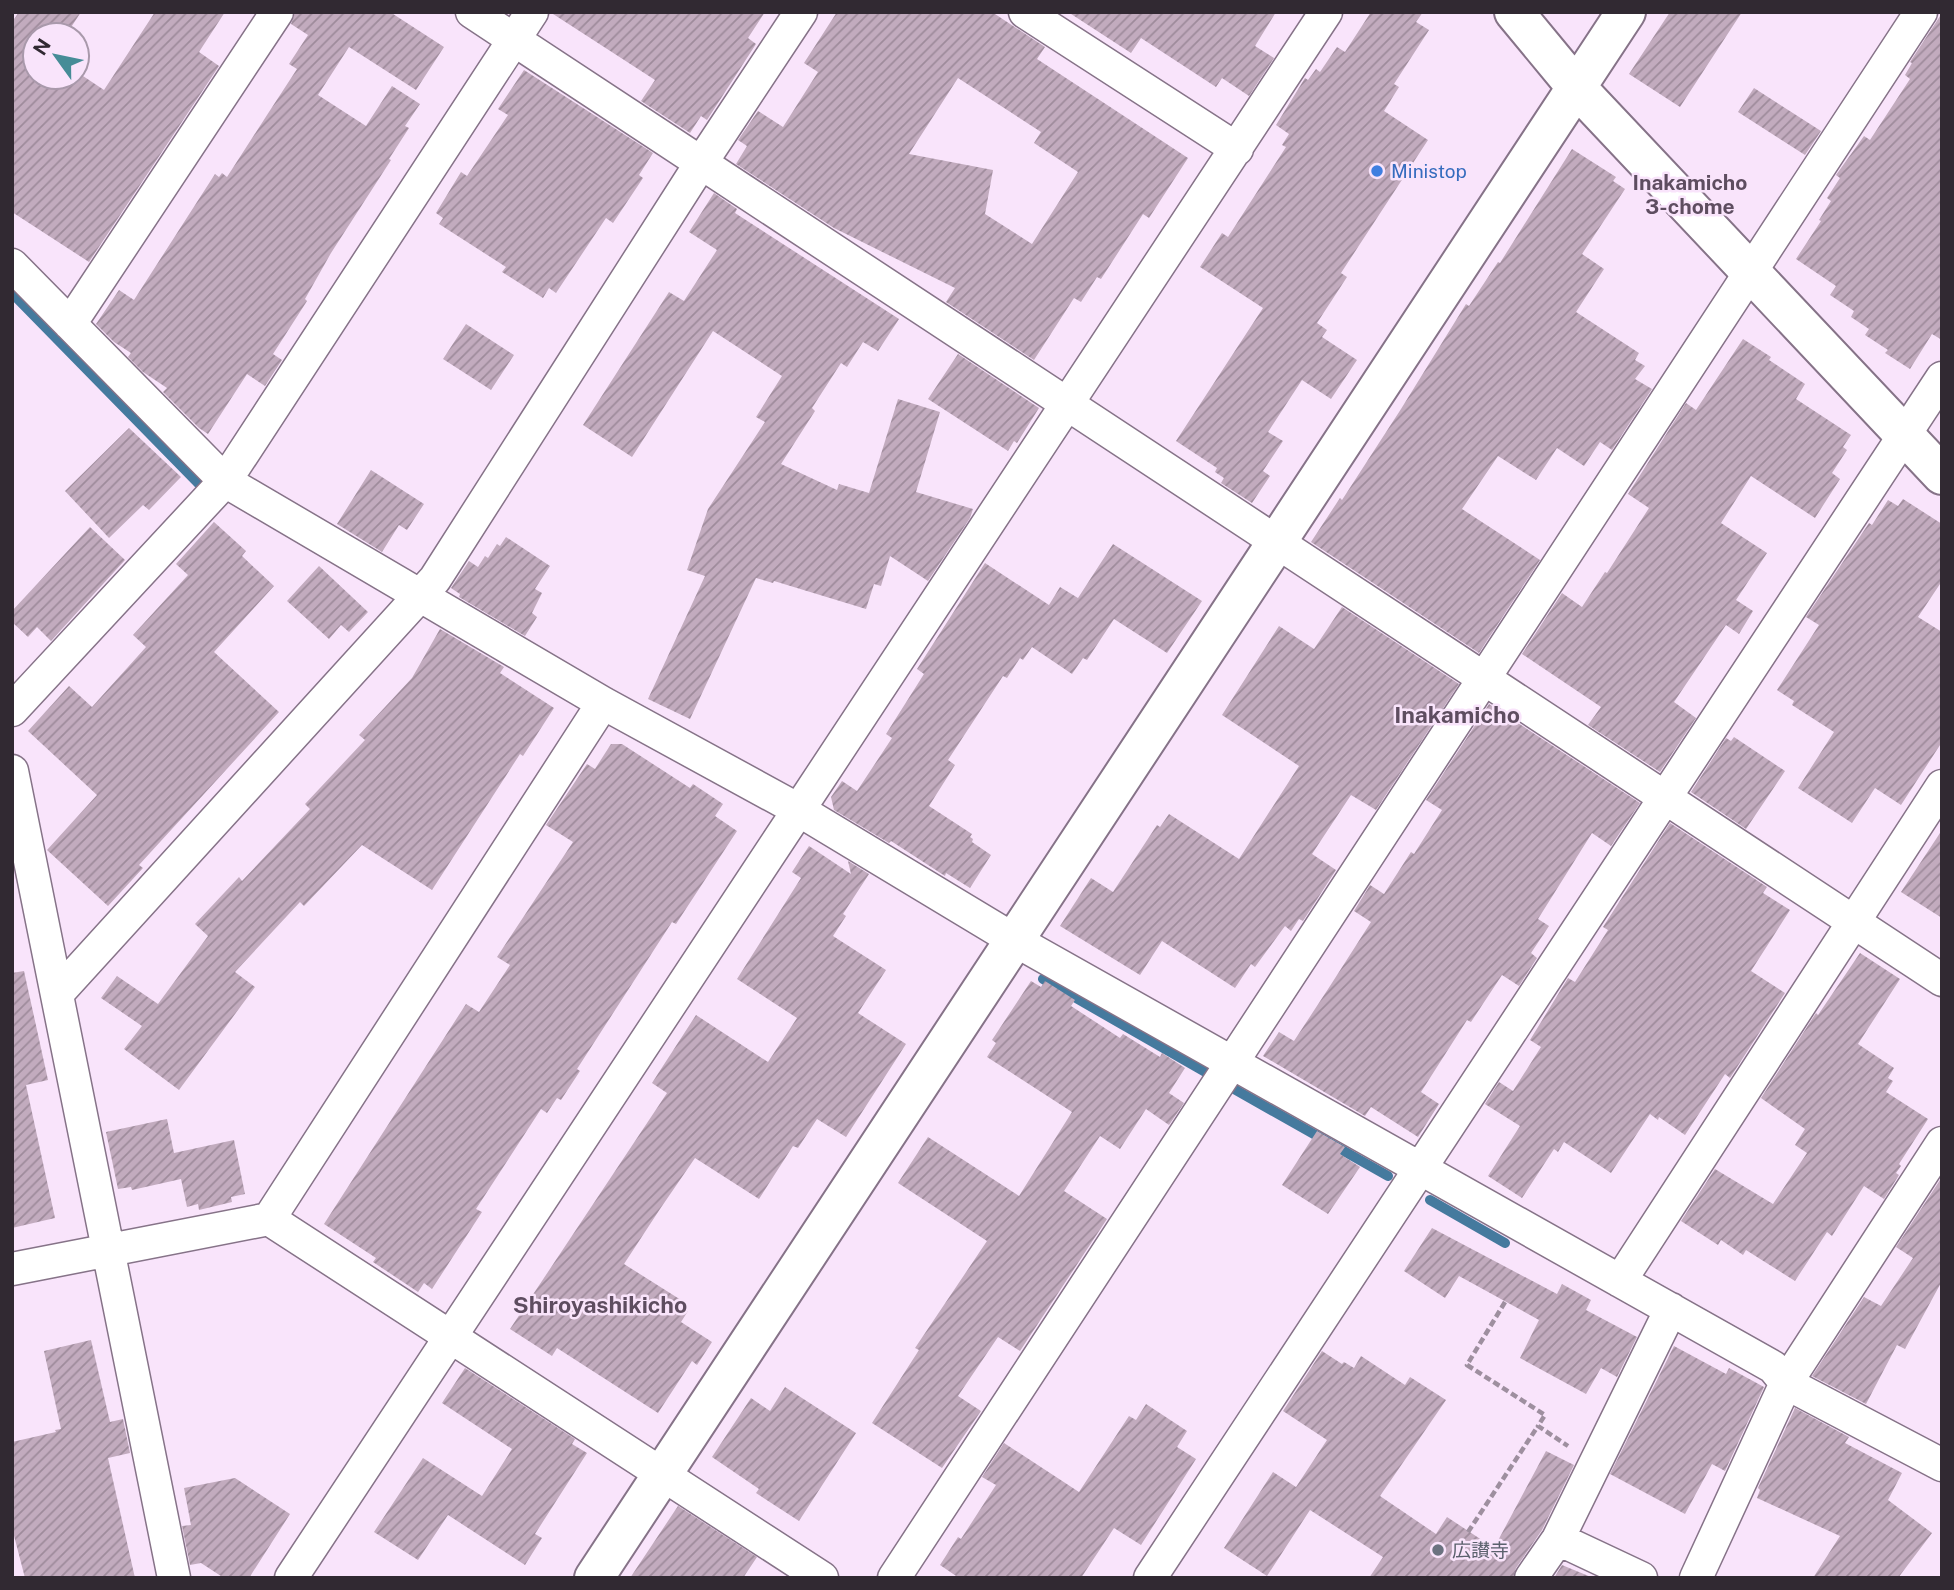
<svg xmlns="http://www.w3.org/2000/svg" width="1954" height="1590" font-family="'Public Sans','Noto Sans JP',sans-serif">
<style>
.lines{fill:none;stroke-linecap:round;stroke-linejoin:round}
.stream{stroke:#457a9e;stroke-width:10}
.building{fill:url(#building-hatch);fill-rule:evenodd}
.minor-casing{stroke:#867388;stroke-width:35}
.tertiary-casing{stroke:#867388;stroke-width:42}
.path{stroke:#9e8f9f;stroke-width:4.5;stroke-dasharray:7 3.5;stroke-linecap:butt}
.minor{stroke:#fff;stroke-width:32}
.tertiary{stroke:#fff;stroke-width:38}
.shop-dot{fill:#3f7fe0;stroke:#f9e4fb;stroke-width:2.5}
.worship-dot{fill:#6b7280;stroke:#f9e4fb;stroke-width:2.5}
.labels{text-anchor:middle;stroke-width:5;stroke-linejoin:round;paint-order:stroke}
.shop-label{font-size:19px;fill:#366cbe;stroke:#f9e4fb;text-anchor:start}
.worship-label{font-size:19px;fill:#5b616d;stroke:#f9e4fb;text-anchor:start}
.neighbourhood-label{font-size:21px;font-weight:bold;fill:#5e4d60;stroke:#f9e4fb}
.quarter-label{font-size:23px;font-weight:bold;fill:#5e4d60;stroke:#f9e4fb}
</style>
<defs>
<pattern id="building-hatch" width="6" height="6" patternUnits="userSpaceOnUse" patternTransform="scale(1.75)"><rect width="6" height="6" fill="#c2abbe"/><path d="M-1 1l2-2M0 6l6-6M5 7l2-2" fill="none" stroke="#9e8b9b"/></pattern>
</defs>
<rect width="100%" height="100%" fill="#f9e4fb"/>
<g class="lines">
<path class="stream" d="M12,293L201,486
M1043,979L1207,1073
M1234,1089L1388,1176
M1430,1200L1505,1243"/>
</g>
<path class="building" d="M19,12H81L66,35H35V77H77V72L104,90L155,12H225L199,52L219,66L89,262L12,212V22Z
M295,12H390L444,47L416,90L349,47L318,95L366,126L392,86L420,104L405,126L409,128L389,159L391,160L331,253L305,299L307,301L273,354L282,360L265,386L247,374L208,434L199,428L163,392L167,388L143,372L128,357L131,353L114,342L96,324L119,290L134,300L215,174L219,177L222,173L227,177L267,115L297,69L289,64L308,35L291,24Z
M550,12H765L748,38L756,44L707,120L701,116L690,133L641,101L655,80Z
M837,12H992L1045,47L1037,59L1188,158L1149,218L1143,214L1101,279L1097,277L1081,302L1074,298L1034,360L946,302L955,288L834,228L736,164L747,146L738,140L758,111L783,127L818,72L804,63ZM958,78L1041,132L1034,143L1078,172L1032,244L985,214L993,170L909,154Z
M1068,12H1276L1255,46L1274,58L1249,96L1222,78L1216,87L1141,38L1131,53Z
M1371,12H1423L1416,22L1429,30L1394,84L1399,87L1384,111L1428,140L1341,273L1347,277L1317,323L1327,330L1322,337L1357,360L1331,399L1302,380L1268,432L1283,441L1263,471L1270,476L1252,503L1221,483L1224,478L1215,472L1217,468L1176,441L1263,308L1200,267L1222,233L1228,237L1286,147L1282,145L1289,134L1276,125L1305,78L1308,80L1316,69L1320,72L1337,47L1345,52Z
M1670,12H1742L1680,107L1629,74Z
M1942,13V340L1932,334L1910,369L1885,353L1888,350L1865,335L1869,329L1851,317L1854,311L1830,295L1836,286L1796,259L1821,221L1819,220L1831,201L1827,198L1840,178L1836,175L1864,136L1870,140L1910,79L1905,75L1912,63L1910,62Z
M524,70L653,153L639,175L643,178L613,223L606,218L556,293L549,288L543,298L502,272L506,267L439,224L443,218L436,213L461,172L467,176L508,115L498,109Z
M1754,88L1821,131L1805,155L1738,112Z
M1572,149L1616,177L1613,181L1625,189L1582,254L1604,269L1576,312L1639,353L1635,360L1645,366L1635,379L1652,389L1612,450L1600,442L1584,466L1557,448L1536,480L1498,456L1462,509L1540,560L1479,653L1311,542L1340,498L1342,500L1401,409L1466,304L1469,306L1498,262L1500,263Z
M714,193L737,209L735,213L899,319L878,351L863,342L847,367L841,363L812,408L815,411L781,464L837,490L839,484L869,493L898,399L940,412L916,492L973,509L970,518L928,581L890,556L881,586L874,584L866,609L774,581L773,583L756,578L690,719L648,699L705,576L687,570L708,509L765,422L756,417L782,376L713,331L632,457L583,425L669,292L684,301L717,250L689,232Z
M466,324L514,355L491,390L443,359Z
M1743,339L1771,357L1769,360L1805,384L1796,399L1851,435L1843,447L1847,450L1832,473L1840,479L1815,518L1751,476L1721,523L1767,553L1736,600L1753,611L1739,634L1726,625L1674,702L1696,718L1660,772L1588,725L1601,707L1522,654L1562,593L1582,607L1605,572L1607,573L1649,508L1628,494L1686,403L1696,410Z
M958,354L1039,408L1017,443L1014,441L1008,451L928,399Z
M129,428L181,477L149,510L143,505L109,538L65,491Z
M371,470L424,504L407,530L399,525L382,552L337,524Z
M1903,499L1942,524V581L1918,617L1942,632V742L1901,805L1875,788L1852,823L1798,788L1834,732L1792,705L1794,701L1777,690L1819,625L1806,617L1869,523L1872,525L1888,500L1898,506Z
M214,522L246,551L242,556L274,586L214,652L279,712L139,865L143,868L108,906L47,850L97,795L28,731L69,686L92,707L146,647L133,635L188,575L176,564Z
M90,527L125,560L51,641L37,627L28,637L12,622V611Z
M506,537L550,566L535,589L542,593L532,613L537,617L525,636L459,597L460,594L451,588L469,561L478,567L485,556L488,558L497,544L500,546Z
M1113,544L1202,601L1167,653L1114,619L1087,660L1083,658L1072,674L1032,647L1023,660L1020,658L1007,678L1003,676L948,760L955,765L929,806L972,834L970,837L973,839L972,842L991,855L970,888L946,873L945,876L891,841L889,843L834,810L831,797L842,781L857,791L892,738L886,734L924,674L917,669L985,563L1049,605L1060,587L1078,598Z
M319,566L368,612L349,632L341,625L329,639L287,601Z
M1342,607L1459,684L1376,810L1351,795L1312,854L1336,870L1303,921L1299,919L1291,931L1285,926L1255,967L1251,964L1235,988L1162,941L1140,975L1060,926L1091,878L1113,892L1157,825L1160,827L1169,814L1239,859L1299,766L1222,715L1279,626L1314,649Z
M440,629L504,667L500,673L554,708L523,756L520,754L432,890L362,845L304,906L300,902L235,972L255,987L179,1090L124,1049L142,1026L101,998L117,976L158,1004L208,936L195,924L239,877L242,881L310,809L305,804L365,740L359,735L412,678Z
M1489,704L1640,803L1611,846L1592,833L1538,919L1549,926L1531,953L1537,958L1519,986L1502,975L1471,1022L1467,1020L1421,1092L1439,1104L1418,1137L1371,1107L1365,1116L1263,1056L1279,1032L1294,1041L1330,986L1371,922L1354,911L1370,885L1384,894L1411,852L1414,854L1442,810L1426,800Z
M1734,737L1785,771L1746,829L1691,792L1726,738L1731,741Z
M611,744H622L690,788L693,784L723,804L715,816L737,831L676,924L672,922L577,1069L580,1071L561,1100L557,1098L547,1113L541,1109L476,1209L482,1212L432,1289L424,1283L418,1292L373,1262L376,1258L324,1224L466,1004L479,1012L510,965L497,957L573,842L546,825L587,764L595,769Z
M1670,823L1767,887L1763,893L1790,910L1751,971L1785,993L1730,1078L1725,1074L1685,1135L1659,1117L1658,1120L1650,1114L1611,1173L1564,1142L1558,1152L1554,1149L1522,1198L1488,1176L1520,1126L1485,1104L1499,1082L1513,1091L1541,1047L1530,1040L1568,978L1575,982L1608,930L1603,927Z
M1942,830V918L1901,892Z
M809,846L851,874L848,861L869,874L843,914L846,916L833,936L886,970L858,1013L906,1044L846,1137L817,1119L798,1148L793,1146L759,1199L695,1158L660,1209L624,1264L681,1300L678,1304L688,1311L681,1322L712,1342L697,1365L692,1361L658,1413L557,1348L552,1356L510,1329L667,1093L652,1083L696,1015L768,1062L797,1018L737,979L801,878L792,872Z
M1860,953L1900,979L1858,1044L1894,1068L1888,1078L1893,1081L1886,1092L1928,1119L1899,1164L1901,1166L1896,1173L1899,1175L1884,1199L1864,1186L1832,1236L1827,1232L1795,1281L1746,1250L1743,1255L1721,1240L1718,1245L1681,1221L1715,1169L1773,1204L1807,1153L1795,1145L1805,1129L1761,1098L1816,1013L1818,1015Z
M24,971L48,1080L26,1085L55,1218L12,1228V973Z
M1031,981L1041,987L1045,981L1075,1000L1071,1006L1120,1038L1123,1034L1160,1057L1162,1053L1185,1068L1169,1093L1184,1103L1169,1125L1146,1109L1120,1149L1100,1136L1064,1191L1107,1219L1020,1351L998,1337L958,1396L981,1411L942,1468L872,1423L919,1350L915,1348L987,1241L898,1183L928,1137L1019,1196L1072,1112L987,1057L996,1043L992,1040Z
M167,1119L174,1153L234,1140L245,1194L231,1197L232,1202L199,1210L198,1204L187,1207L181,1179L132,1190L131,1187L118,1189L106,1132Z
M1317,1131L1345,1147L1340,1154L1360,1167L1328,1214L1282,1185Z
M1942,1177V1281L1905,1349L1897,1345L1866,1404L1812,1376L1864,1297L1881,1306L1913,1258L1896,1247Z
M1432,1228L1557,1294L1562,1284L1591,1300L1586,1310L1637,1337L1617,1377L1601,1368L1586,1394L1520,1358L1539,1320L1459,1276L1445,1298L1404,1271Z
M91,1340L110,1422L123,1419L130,1453L108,1458L135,1578H25L12,1528V1442L56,1432L55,1430L61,1429L44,1351Z
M1674,1346L1726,1374L1729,1368L1764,1387L1725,1471L1712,1464L1685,1514L1610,1474Z
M1322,1351L1342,1364L1344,1362L1354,1368L1361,1356L1405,1385L1410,1377L1446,1400L1380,1496L1436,1534L1447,1517L1494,1548L1546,1451L1574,1465L1542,1530L1516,1568L1513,1578H1369L1383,1557L1310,1510L1267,1576L1224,1548L1273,1472L1296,1487L1327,1440L1283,1411Z
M465,1368L575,1439L572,1444L587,1453L535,1534L542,1538L525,1565L448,1515L418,1560L374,1532L423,1458L482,1496L512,1449L442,1403Z
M785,1387L856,1433L799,1521L756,1493L759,1489L712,1457L751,1398L770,1411Z
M1146,1404L1187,1431L1177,1447L1196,1459L1141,1545L1114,1528L1081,1578H959L940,1565L958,1537L961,1539L996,1485L982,1477L1004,1443L1079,1492L1129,1416L1136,1420Z
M1795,1408L1849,1437L1845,1443L1902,1473L1888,1500L1932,1533L1898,1578H1813L1840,1536L1757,1498L1760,1490L1758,1488Z
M235,1478L290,1514L249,1578H224L201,1563L190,1565L182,1526L191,1525L184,1488Z
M678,1506L757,1557L743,1578H630Z
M1562,1565L1591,1577V1578H1554Z"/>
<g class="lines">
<g class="minor-casing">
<path id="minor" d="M472,12L1942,980
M1025,12L1237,149
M12,265L225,481L603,703L797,809L1016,941L1773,1367L1786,1383L1942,1465
M70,324L277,12
M12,710L225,481L532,12
M12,771L174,1578
M57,994L435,579L701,163L801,12
M269,1219L603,703
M12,1269L269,1219L822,1578
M1620,1281L1942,786
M1558,1539L1641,1578
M291,1578C633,1054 984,536 1326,12
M894,1578L1921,12
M1150,1578L1942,378
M1531,1578L1558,1539L1671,1309
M1696,1578L1786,1383L1942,1143"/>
</g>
<g class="tertiary-casing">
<path id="tertiary" d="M1514,12L1576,87L1942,475
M594,1578L1626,12"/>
</g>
<path class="path" d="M1505,1302L1467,1365L1545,1415L1538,1426L1568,1446
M1468,1532L1538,1426"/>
<use href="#minor" class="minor"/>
<use href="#tertiary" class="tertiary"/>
</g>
<circle class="shop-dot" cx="1377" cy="171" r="7"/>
<circle class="worship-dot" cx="1438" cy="1550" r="7"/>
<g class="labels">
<g class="shop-label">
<text x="1391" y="178">Ministop</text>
</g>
<g class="worship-label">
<text x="1452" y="1557">広讃寺</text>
</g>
<g class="neighbourhood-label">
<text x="1690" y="190">Inakamicho<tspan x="1690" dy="24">3-chome</tspan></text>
</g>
<g class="quarter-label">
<text x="1457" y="723">Inakamicho</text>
<text x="600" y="1313">Shiroyashikicho</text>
</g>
</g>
<rect width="1954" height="1590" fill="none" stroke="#312932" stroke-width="28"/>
<g transform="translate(56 56) rotate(303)"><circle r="33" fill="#f9e4fb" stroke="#a999ab" stroke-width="2"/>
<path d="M0-5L12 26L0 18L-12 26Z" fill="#468c97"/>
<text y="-10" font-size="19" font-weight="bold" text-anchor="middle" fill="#312932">N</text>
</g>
</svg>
